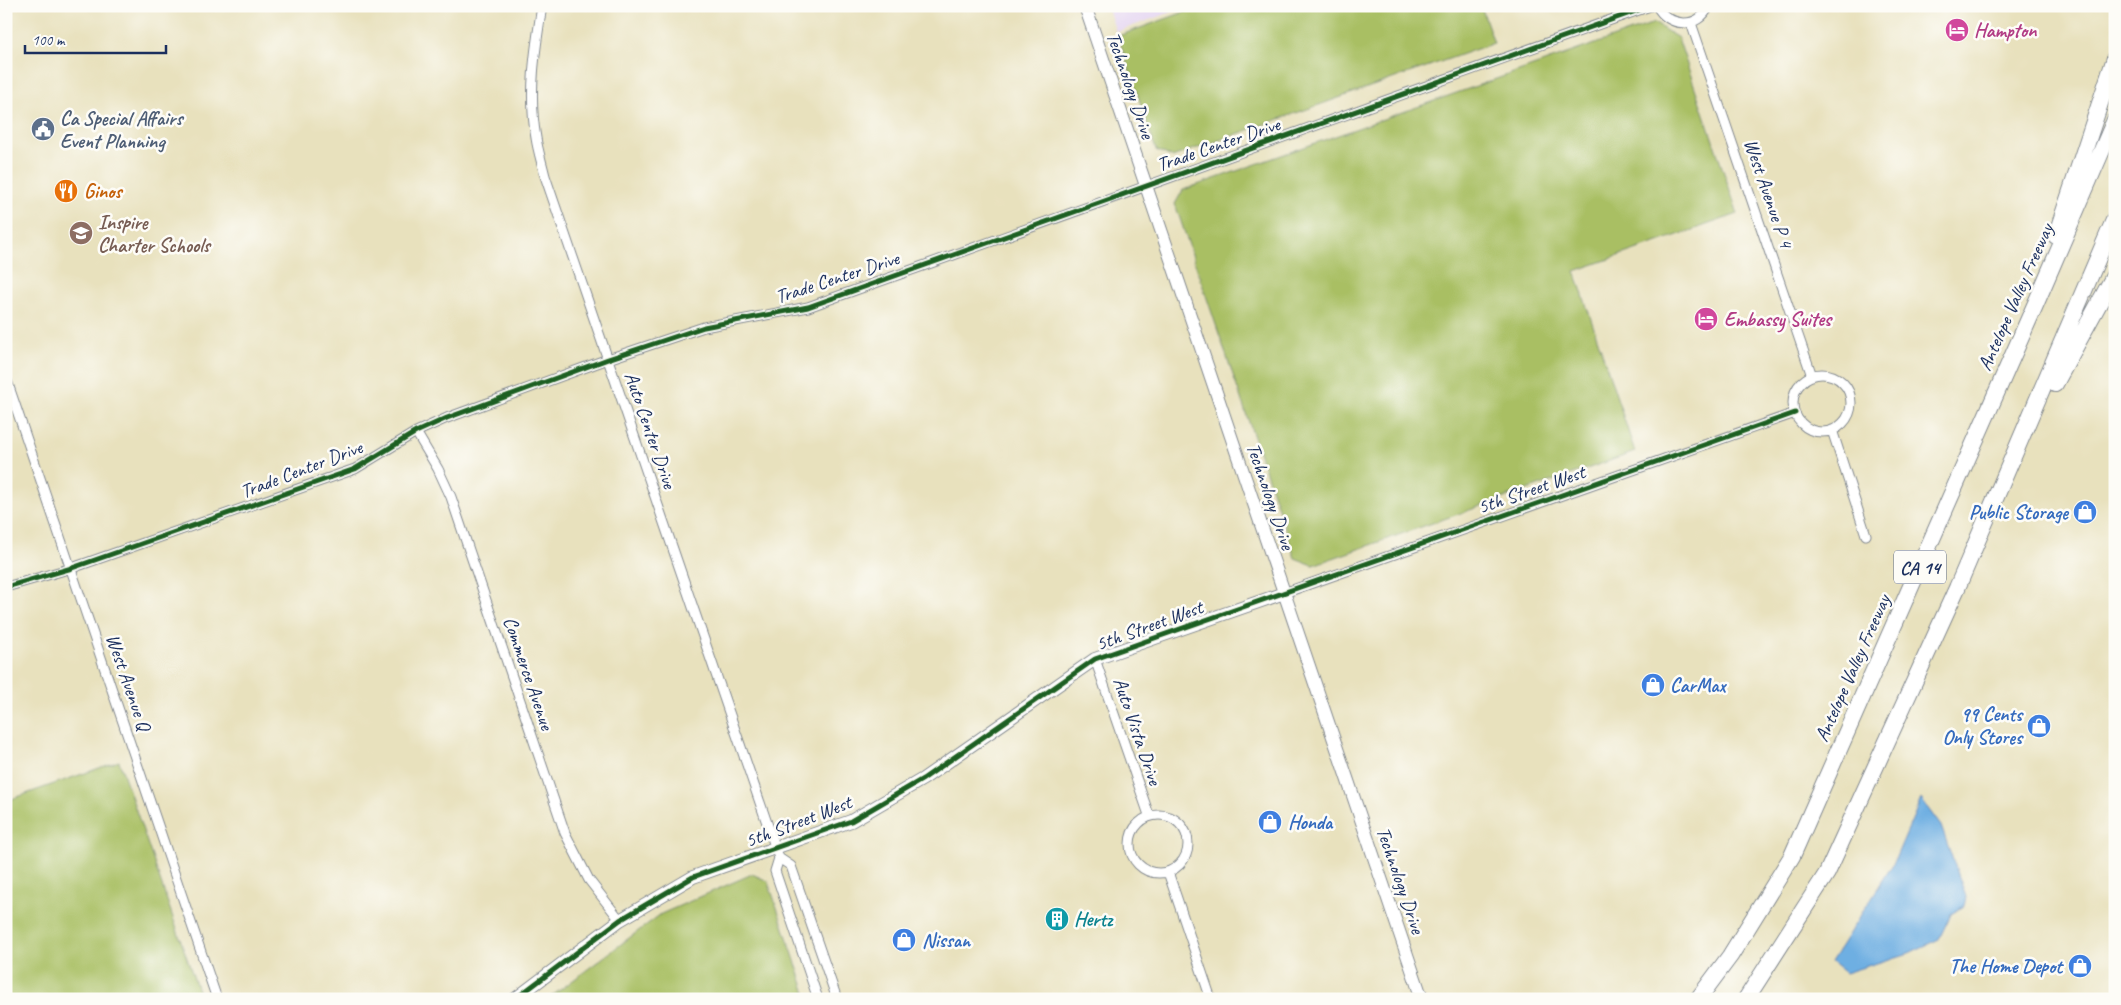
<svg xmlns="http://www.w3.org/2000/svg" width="2121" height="1005" font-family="Caveat,sans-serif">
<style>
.built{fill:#e3d3f2}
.green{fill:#a9bf64;stroke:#627761}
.water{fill:#6eafe2;stroke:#446fa0}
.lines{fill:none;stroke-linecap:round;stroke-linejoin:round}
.street-casing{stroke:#82888e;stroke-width:11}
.secondary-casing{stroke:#82888e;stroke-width:14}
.highway-casing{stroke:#82888e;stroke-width:18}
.street{stroke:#fff;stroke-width:9}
.secondary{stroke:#fff;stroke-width:12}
.highway{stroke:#fff;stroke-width:16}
.cycleway-casing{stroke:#fdfcf7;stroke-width:8}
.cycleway{stroke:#1b5e20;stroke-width:5}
.labels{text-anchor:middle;stroke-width:5;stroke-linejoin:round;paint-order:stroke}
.shield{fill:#fdfcf7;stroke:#5f6c8c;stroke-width:1}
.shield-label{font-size:19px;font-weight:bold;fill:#1b2f5e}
.hotel-label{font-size:20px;font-weight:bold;fill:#b23c85;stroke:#fdfcf7;text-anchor:start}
.street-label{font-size:20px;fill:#1b2f5e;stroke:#fdfcf7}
.service-label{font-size:20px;font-weight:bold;fill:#4e5e75;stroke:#fdfcf7;text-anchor:start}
.food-label{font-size:20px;font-weight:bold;fill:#c56008;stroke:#fdfcf7;text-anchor:start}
.education-label{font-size:20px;font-weight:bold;fill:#785e54;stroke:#fdfcf7;text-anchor:start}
.shop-label{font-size:20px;font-weight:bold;fill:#366cbe;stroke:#fdfcf7;text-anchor:end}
.culture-label{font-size:20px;font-weight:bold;fill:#0d838f;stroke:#fdfcf7;text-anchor:start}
</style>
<rect width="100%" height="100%" fill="#fdfcf7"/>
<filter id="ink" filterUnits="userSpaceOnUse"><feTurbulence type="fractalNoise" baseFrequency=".02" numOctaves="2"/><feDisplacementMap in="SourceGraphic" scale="10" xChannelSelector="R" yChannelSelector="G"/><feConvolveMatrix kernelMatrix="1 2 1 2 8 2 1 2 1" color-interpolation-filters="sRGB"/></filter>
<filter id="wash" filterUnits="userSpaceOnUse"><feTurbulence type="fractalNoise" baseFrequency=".0096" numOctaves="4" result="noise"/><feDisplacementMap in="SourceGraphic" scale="20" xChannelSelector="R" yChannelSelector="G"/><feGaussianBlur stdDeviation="1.12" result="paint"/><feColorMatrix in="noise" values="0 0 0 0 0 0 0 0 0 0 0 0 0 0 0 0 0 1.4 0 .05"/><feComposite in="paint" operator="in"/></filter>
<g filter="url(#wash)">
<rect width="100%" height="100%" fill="#e8e1bd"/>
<path class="built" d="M1107,6H1188L1116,32Z"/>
<path class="green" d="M1201,6H1481L1494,43L1172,157L1156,150L1118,36Z
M1654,23L1678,38L1738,214L1575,271L1635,452L1313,565L1295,558L1175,204L1183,190Z
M119,761L201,999H6V801Z
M752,874L768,881L808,999H548L661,914Z"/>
<path class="water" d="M1921,799L1941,826L1966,897L1964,906L1951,914L1939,939L1909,953L1845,973L1831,962L1893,864Z"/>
</g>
<g filter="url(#ink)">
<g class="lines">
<g class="street-casing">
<path id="street" d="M542,6C535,50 528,94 536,138C538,151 542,163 545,176L779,858L775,871L818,999
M1657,6C1668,27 1698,30 1709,6
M1691,23L1812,376
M1793 403a29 29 0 1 1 58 0a29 29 0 1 1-58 0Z
M6,378L217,999
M1832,430L1866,535
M416,432L438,469L451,497L565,833L589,880L620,920
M6,587L72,568L355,469L416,432L447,418L608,359L704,327L808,307L1650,6
M1284,593L1795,413
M1095,659L1149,815
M1130 844a29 29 0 1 1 58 0a29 29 0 1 1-58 0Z
M779,858L791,866L837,999
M1168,872L1211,999"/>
</g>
<g class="secondary-casing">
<path id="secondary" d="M1085,6L1422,999
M515,999L620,920L693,877L851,821L923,779L1095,659L1284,593"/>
</g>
<g class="highway-casing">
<path id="highway" d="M2056,236L2115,58
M2055,384L2115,274
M1698,999L1730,956L1792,856L2036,303L2115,120
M1746,999L1827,873L1957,588L2115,218"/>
</g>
<use href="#street" class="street"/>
<use href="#secondary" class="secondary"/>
<use href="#highway" class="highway"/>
<g class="cycleway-casing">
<path id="cycleway" d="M6,587L72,568L355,469L416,432L447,418L608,359L704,327L808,307L1650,6
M515,999L620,920L693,877L851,821L923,779L1095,659L1795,413"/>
</g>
<use href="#cycleway" class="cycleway"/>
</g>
</g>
<defs>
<g id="hotel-disc" transform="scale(1.25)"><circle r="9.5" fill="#d1479c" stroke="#fdfcf7"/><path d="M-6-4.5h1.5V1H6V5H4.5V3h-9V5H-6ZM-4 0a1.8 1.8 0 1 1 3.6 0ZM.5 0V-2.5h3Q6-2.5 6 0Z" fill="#fff"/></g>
<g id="civic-disc" transform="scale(1.25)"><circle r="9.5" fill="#5c6f8a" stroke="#fdfcf7"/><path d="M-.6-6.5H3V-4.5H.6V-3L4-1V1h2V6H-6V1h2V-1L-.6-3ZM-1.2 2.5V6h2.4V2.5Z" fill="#fff"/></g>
<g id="restaurant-disc" transform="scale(1.25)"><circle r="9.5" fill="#e8710a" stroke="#fdfcf7"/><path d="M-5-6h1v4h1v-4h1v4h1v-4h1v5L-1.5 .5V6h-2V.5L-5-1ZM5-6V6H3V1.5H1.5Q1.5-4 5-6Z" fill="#fff"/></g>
<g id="school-disc" transform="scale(1.25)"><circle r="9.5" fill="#8d6e63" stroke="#fdfcf7"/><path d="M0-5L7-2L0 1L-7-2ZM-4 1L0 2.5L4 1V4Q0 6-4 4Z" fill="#fff"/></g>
<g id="shop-disc" transform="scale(1.25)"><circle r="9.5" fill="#3f7fe0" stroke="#fdfcf7"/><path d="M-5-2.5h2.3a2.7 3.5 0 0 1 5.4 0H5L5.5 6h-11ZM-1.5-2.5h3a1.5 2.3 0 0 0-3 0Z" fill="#fff"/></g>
<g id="building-disc" transform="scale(1.25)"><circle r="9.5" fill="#0f9aa8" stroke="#fdfcf7"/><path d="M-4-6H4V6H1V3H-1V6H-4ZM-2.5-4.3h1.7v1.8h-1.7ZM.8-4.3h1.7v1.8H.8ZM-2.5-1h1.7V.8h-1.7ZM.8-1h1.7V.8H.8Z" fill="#fff"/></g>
</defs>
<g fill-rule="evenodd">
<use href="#hotel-disc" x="1957" y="30"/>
<use href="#civic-disc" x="43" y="129"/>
<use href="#restaurant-disc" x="66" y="191"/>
<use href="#school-disc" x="81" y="233"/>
<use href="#hotel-disc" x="1706" y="319"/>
<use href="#shop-disc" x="2085" y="512"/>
<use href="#shop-disc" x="1653" y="685"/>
<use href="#shop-disc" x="2039" y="726"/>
<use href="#shop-disc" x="1270" y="822"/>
<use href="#building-disc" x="1057" y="919"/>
<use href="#shop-disc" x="904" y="940"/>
<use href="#shop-disc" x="2080" y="966"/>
</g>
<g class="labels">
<rect class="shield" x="1894" y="550.5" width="52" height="33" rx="4"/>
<g class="shield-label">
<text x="1920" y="574">CA 14</text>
</g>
<g class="hotel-label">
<text x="1974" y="37">Hampton</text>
<text x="1724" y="326">Embassy Suites</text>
</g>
<g class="street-label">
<text transform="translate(1131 85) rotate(71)" y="7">Technology Drive</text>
<text transform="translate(1218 144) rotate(-19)" y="7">Trade Center Drive</text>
<text transform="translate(1769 193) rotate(71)" y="7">West Avenue P 4</text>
<text transform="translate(837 277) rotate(-18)" y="7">Trade Center Drive</text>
<text transform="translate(2015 297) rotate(-66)" y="7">Antelope Valley Freeway</text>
<text transform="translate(651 430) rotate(71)" y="7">Auto Center Drive</text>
<text transform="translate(301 469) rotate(-21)" y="7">Trade Center Drive</text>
<text transform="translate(1531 489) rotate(-19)" y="7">5th Street West</text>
<text transform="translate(1271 496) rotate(71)" y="7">Technology Drive</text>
<text transform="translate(1149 625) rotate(-20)" y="7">5th Street West</text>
<text transform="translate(1852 668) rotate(-66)" y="7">Antelope Valley Freeway</text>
<text transform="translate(529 673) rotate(71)" y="7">Commerce Avenue</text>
<text transform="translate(129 682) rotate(71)" y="7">West Avenue Q</text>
<text transform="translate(1138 731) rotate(71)" y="7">Auto Vista Drive</text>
<text transform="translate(798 821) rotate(-21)" y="7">5th Street West</text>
<text transform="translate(1401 880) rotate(71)" y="7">Technology Drive</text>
</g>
<g class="service-label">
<text x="60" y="125">Ca Special Affairs<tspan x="60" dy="23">Event Planning</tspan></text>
</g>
<g class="food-label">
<text x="84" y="198">Ginos</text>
</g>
<g class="education-label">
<text x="98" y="229">Inspire<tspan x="98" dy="23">Charter Schools</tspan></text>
</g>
<g class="shop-label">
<text x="2068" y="519">Public Storage</text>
<text x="1670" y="692" text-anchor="start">CarMax</text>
<text x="2022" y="721">99 Cents<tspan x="2022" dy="23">Only Stores</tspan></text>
<text x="1288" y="829" text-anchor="start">Honda</text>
<text x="922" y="947" text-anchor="start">Nissan</text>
<text x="2062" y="973">The Home Depot</text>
</g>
<g class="culture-label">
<text x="1074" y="926">Hertz</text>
</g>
</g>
<rect width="2121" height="1005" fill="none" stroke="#fdfcf7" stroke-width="25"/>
<path d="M25 45v8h141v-8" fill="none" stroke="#1b2f5e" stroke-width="2.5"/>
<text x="32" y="45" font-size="15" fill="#1b2f5e" stroke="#fdfcf7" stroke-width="4" paint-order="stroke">100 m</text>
</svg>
